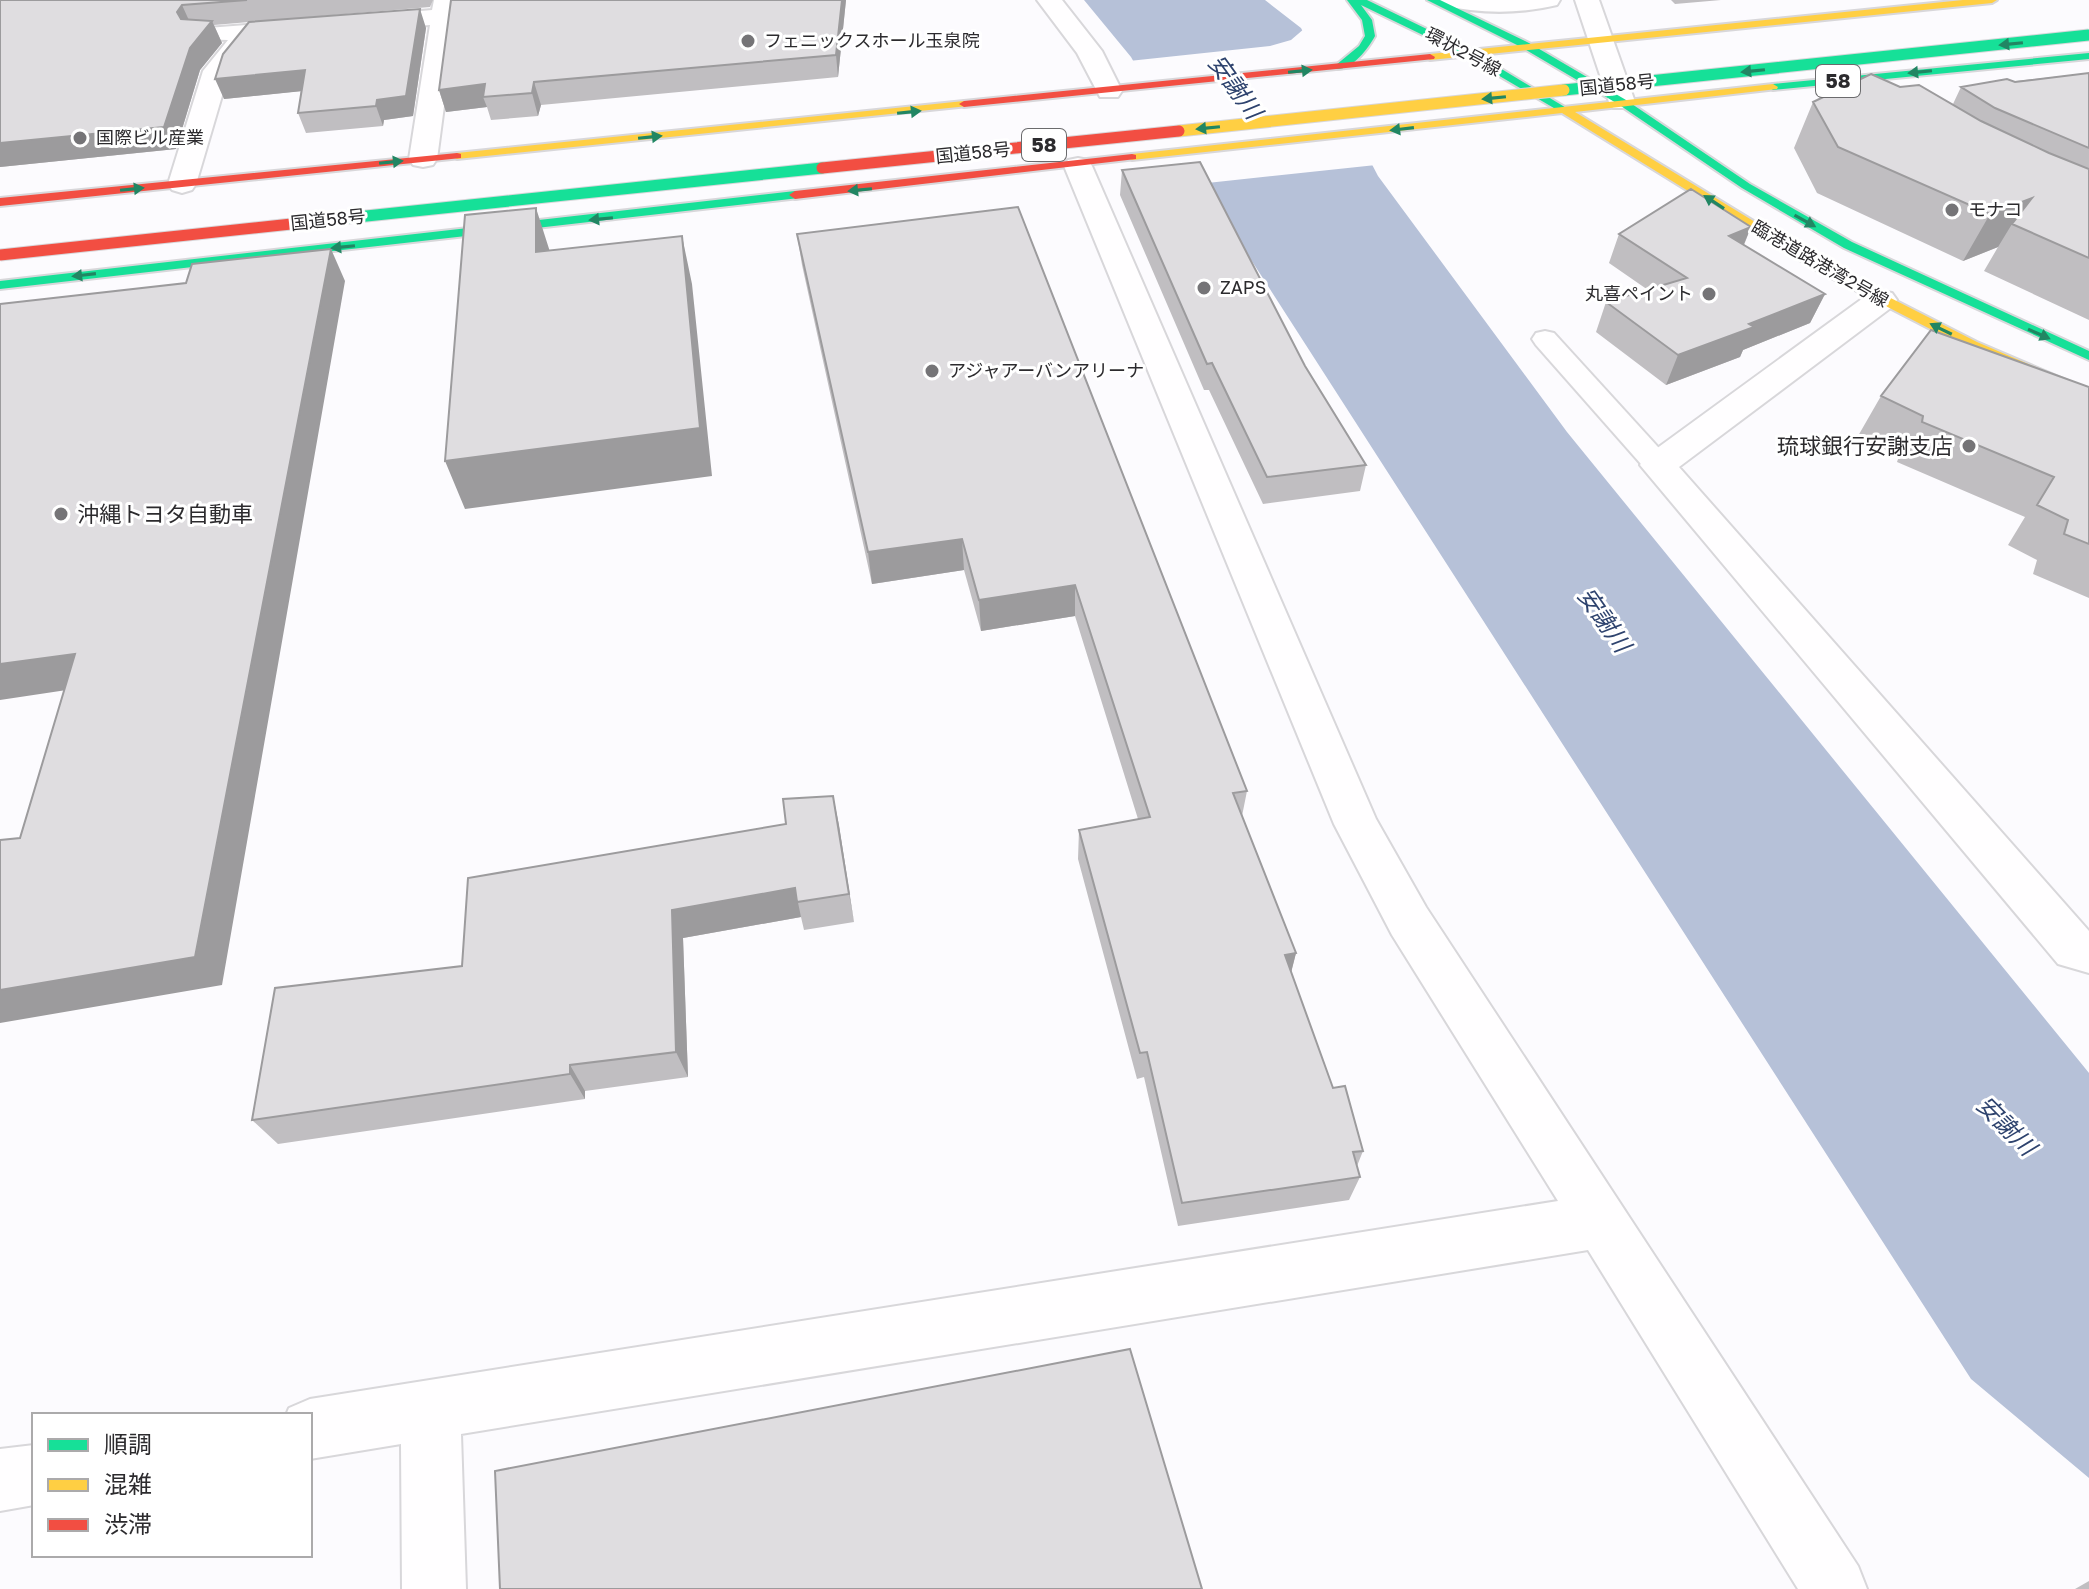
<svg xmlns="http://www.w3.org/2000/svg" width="2089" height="1589" font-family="'Golos Text','Noto Sans JP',sans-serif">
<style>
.water{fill:#b6c1d8}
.pier{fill:#fcfbfe}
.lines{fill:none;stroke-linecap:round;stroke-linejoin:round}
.lane-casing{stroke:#d8d7da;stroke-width:4}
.street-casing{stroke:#d8d7da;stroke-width:4}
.fast-casing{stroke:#d8d7da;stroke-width:4}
.slow-casing{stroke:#d8d7da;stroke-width:4}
.jam-casing{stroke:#d8d7da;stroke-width:4}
.lane{fill:#fffeff;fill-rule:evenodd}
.street{fill:#fffeff;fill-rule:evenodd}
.fast{fill:#16e098;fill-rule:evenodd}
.slow{fill:#ffcf43;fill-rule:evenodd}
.jam{fill:#f24e42;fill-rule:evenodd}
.fast-bridge-casing{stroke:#d8d7da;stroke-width:13;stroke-linecap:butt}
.slow-bridge-casing{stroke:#d8d7da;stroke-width:13;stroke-linecap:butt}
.jam-bridge-casing{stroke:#d8d7da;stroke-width:13;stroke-linecap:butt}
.fast-bridge{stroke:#16e098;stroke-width:11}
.slow-bridge{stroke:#ffcf43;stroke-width:11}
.jam-bridge{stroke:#f24e42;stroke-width:11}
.wall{fill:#c0bec1}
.shaded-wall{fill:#9c9b9d}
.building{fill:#dfdde0;stroke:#9c9b9d;stroke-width:2}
.oneway{fill:#218663}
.poi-dot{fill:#757477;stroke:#fff;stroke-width:3}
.labels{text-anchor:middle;stroke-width:6;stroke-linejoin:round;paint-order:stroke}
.far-poi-label{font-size:18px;fill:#2c2b2e;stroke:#fff;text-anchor:start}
.far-street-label{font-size:18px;fill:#2c2b2e;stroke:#fff}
.shield{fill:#fff;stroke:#6b6b6d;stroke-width:2}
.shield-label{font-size:20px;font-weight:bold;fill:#2c2b2e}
.poi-label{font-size:22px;fill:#2c2b2e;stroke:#fff;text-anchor:end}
.water-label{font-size:24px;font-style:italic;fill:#2e436e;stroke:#fff}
</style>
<rect width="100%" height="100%" fill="#fcfbfe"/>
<path class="water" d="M1084,0H1265L1301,28L1378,176L1567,432L2089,1073V1478L1971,1379L1201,182L1131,57Z"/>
<path class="pier" d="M1305,28L1376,165L1198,184L1129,61L1270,46L1291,40Z"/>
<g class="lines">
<g class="lane-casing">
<path id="lane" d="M1545,331L1554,333L1668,458L1673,465L1668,472L1658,474L1648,472L1536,345L1532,339L1536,333Z"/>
</g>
<g class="street-casing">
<path id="street" d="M434,0H458L437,159L433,165L423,167L413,165L409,159L430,25L364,30L355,28L352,23L355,18L364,16L432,10Z
M1037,0H1062L1102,51L1122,91L1118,97H1100L1077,53Z
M1439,0H1560L1557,5C1520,14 1479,14 1442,5Z
M1575,0H1599L1635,102L1631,108H1613L1609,102Z
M299,21L308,23L311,28L308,33L255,38L229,72L196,184L192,190L182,193L172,190L168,184L203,71L228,40L194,39L190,34L194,29Z
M1078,158L1088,160L1092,166L1376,819L1426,907L1858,1566L1867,1589H1798L1588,1250L461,1434L466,1589H402L401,1444L310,1459V1415H286L289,1408L310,1399L1558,1201L1392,935L1334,824L1064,166L1068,160Z
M1881,291L1892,293L1897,300L1892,307L1679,467L2089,931V973L2058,964L1640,465L1645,457L1870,293Z
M34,1445V1505L0,1511V1449Z"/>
</g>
<g class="fast-casing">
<path id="fast" d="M1347,0H1367L1470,50L1568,109L1559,111L1462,54L1361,5L1372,20L1375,36C1368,49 1352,70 1336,69V65L1359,46L1365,36L1362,20Z
M1427,0H1440L1529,43L1626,100L1750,184L1852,242L2089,351V360L1844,248L1742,188L1618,104L1521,47Z
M2089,53V59L1773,90L1768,87L1773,84Z
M795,191L799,192V198L0,289V281Z"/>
</g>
<g class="slow-casing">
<path id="slow" d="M1963,0H1997L1992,3L1430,60L1425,57L1430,54Z
M1773,84L1778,87L1777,89L1575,112L1824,264L1977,342L2089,390V399L1967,348L1816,270L1562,113L1132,160L1126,157L1132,154Z
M964,101L968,102V106L457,159L451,156L457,153Z"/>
</g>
<g class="jam-casing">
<path id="jam" d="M1430,54L1435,57L1434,59L964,107L959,104L964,101Z
M457,153L461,154V158L0,206V198Z
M1132,154L1136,155V159L795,199L789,195L795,191Z"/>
</g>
<use href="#lane" class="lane"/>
<use href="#street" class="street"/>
<use href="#fast" class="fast"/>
<use href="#slow" class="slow"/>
<use href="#jam" class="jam"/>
<g class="fast-bridge-casing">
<path id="fast-bridge" d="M1564,90L2089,35
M338,219L822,168"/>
</g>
<g class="slow-bridge-casing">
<path id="slow-bridge" d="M1179,131L1564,90"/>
</g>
<g class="jam-bridge-casing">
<path id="jam-bridge" d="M822,168L1179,131
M0,255L338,219"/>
</g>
<use href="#fast-bridge" class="fast-bridge"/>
<use href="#slow-bridge" class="slow-bridge"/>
<use href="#jam-bridge" class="jam-bridge"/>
</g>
<path class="wall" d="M0,0H433L430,7L298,18L426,28L413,116L384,120L383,126L306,133L298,113L301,91L224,99L249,22L214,25L222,43L200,70L176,149L0,167Z
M846,0L838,77L541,105L538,116L491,120L487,107L446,112L439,90Z
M1671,0H1721L1675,4Z
M2089,73V320L1984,271L1998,247L1963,261L1817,193L1794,148L1813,102L1900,87L1953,104L1961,87Z
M1122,170L1305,366L1366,465L1360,491L1263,504L1209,390H1204L1120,195Z
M1751,227L1744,245L1825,294L1810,323L1743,350L1740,357L1666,385L1596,332L1606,302L1648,290L1609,263L1619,234Z
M797,234L1247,791L1242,816L1296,953L1291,972L1333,1088L1363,1151L1357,1166L1360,1177L1349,1200L1178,1226L1144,1077L1137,1079L1078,859L1079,830L1138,819L1075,616L981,631L964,570L872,584L802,265Z
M2089,387V598L2033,574L2037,560L2008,545L2025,517L1897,462L1899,456L1858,436L1881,396Z
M833,796L854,922L804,930L801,917L683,938L688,1077L585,1091V1099L278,1144L252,1120L462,966L786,824Z
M2089,1581V1589H2075Z"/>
<path class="shaded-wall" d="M842,0H846L838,77L836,55Z
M182,5L192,27L187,34L177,12Z
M420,9L426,28L413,116L384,120L383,126L376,106L377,100Z
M212,21L222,43L200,70L176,149L0,167V143Z
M305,70L313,90L224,99L215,79Z
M534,82L541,105L538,116L532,93Z
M485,84L483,97L487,107L446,112L439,90Z
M2032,198L2012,224L1998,247L1963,261L1990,214Z
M536,208L551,255L536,252Z
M1751,227L1739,256L1729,236Z
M682,236L692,284L712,476L465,509L445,461Z
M331,249L345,281L222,985L0,1023V990Z
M1825,294L1810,323L1743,350L1740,357L1666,385L1678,355L1749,324Z
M962,539L964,570L872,584L868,552Z
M1075,585V616L981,631L979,600Z
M75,654L100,685L0,700V664Z
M833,796L839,825L854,922L849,894Z
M795,888L801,917L683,938L688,1077L676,1052L672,910Z
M1296,953L1289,981L1285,955Z
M570,1065L585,1091V1099L570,1074Z"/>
<path class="building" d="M0,0H247L182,5L177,12L181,19L212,21L190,48L164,127L0,143Z
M451,0H842L836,55L534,82L532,93L483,97L485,84L439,90Z
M420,9L406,96L377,100L376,106L298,113L305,70L215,79L223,54L249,22Z
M2089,73V148L1995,108L1961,87L2007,79L2015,82Z
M1871,74L1900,87L1919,85L1981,121L2049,153L2089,169V258L2012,224L2032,198L1990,214L1838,147L1813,102Z
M1200,162L1305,366L1366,465L1267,477L1212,363L1207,364L1122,170Z
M1691,189L1751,227L1729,236L1825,294L1749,324L1754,327L1678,355L1606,302L1687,278L1619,234Z
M1018,207L1247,791L1233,793L1296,953L1285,955L1333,1088L1345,1086L1363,1151L1353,1152L1360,1177L1182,1203L1147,1052L1140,1053L1079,830L1150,817L1075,585L979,600L962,539L868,552L797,234Z
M536,208V252L682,236L700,428L445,461L465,215Z
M331,249L195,957L0,990V840L20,838L75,654L0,664V304L186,283L192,264Z
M1931,330L2089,387V544L2064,534L2068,520L2037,505L2054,477L1922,422L1923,416L1881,396Z
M833,796L849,894L797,902L795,888L672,910L676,1052L570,1065V1074L252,1120L275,988L462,966L468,878L786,824L783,799Z
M1130,1349L1202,1589H500L495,1471Z"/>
<defs><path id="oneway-solid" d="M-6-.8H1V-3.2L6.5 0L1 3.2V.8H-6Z" transform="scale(2)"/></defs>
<g class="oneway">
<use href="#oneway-solid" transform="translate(2011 44) rotate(174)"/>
<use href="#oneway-solid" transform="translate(1300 71) rotate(-6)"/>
<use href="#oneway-solid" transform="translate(1753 71) rotate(174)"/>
<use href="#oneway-solid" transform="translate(1920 72) rotate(174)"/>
<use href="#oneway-solid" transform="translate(1494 98) rotate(174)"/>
<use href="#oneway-solid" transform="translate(909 112) rotate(-6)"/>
<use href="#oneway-solid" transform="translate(1208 128) rotate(174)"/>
<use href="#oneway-solid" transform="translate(1402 129) rotate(173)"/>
<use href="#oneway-solid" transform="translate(650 137) rotate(-6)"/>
<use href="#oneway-solid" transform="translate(391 162) rotate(-6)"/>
<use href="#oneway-solid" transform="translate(132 189) rotate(-6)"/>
<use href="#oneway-solid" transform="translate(860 190) rotate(174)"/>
<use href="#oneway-solid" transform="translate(1714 202) rotate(-147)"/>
<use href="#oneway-solid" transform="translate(601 219) rotate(174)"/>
<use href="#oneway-solid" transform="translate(1805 221) rotate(29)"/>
<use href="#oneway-solid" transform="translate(343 247) rotate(174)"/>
<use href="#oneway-solid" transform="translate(84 275) rotate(173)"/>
<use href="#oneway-solid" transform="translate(1941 329) rotate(-154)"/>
<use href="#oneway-solid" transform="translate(2039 334) rotate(24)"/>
</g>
<g class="poi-dot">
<circle cx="748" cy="41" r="8"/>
<circle cx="80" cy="138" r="8"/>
<circle cx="1952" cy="210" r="8"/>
<circle cx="1204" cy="288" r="8"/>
<circle cx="1709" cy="294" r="8"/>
<circle cx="932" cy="371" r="8"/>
<circle cx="1969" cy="446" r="8"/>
<circle cx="61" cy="514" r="8"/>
</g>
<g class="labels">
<g class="far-poi-label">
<text x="764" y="47">フェニックスホール玉泉院</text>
<text x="96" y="144">国際ビル産業</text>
<text x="1968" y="216">モナコ</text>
<text x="1220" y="294">ZAPS</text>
<text x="1693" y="300" text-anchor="end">丸喜ペイント</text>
<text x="948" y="377">アジャアーバンアリーナ</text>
</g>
<g class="far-street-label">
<text transform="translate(1463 52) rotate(28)" y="6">環状2号線</text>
<text transform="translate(1617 85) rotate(-6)" y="6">国道58号</text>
<text transform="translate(973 153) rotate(-6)" y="6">国道58号</text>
<text transform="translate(328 220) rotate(-6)" y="6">国道58号</text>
<text transform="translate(1820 264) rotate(30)" y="6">臨港道路港湾2号線</text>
</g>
<g class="shield">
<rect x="1816" y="65" width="44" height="32" rx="6"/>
<rect x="1022" y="129" width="44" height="32" rx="6"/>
</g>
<g class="shield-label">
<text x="1838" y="88">58</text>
<text x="1044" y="152">58</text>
</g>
<g class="poi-label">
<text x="1953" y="454">琉球銀行安謝支店</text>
<text x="77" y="522" text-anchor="start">沖縄トヨタ自動車</text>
</g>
<g class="water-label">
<text transform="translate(1235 87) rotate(54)" y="8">安謝川</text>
<text transform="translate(1604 620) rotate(55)" y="8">安謝川</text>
<text transform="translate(2006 1126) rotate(45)" y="8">安謝川</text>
</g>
</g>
<rect x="32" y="1413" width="280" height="144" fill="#ffffff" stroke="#abaaab" stroke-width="2"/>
<rect x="48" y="1439" width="40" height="12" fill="#16e098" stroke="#abaaab" stroke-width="2"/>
<text x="104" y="1453" font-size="24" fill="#2c2b2e">順調</text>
<rect x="48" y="1479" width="40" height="12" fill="#ffcf43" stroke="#abaaab" stroke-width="2"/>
<text x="104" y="1493" font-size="24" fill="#2c2b2e">混雑</text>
<rect x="48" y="1519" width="40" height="12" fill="#f24e42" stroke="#abaaab" stroke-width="2"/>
<text x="104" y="1533" font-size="24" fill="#2c2b2e">渋滞</text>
</svg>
